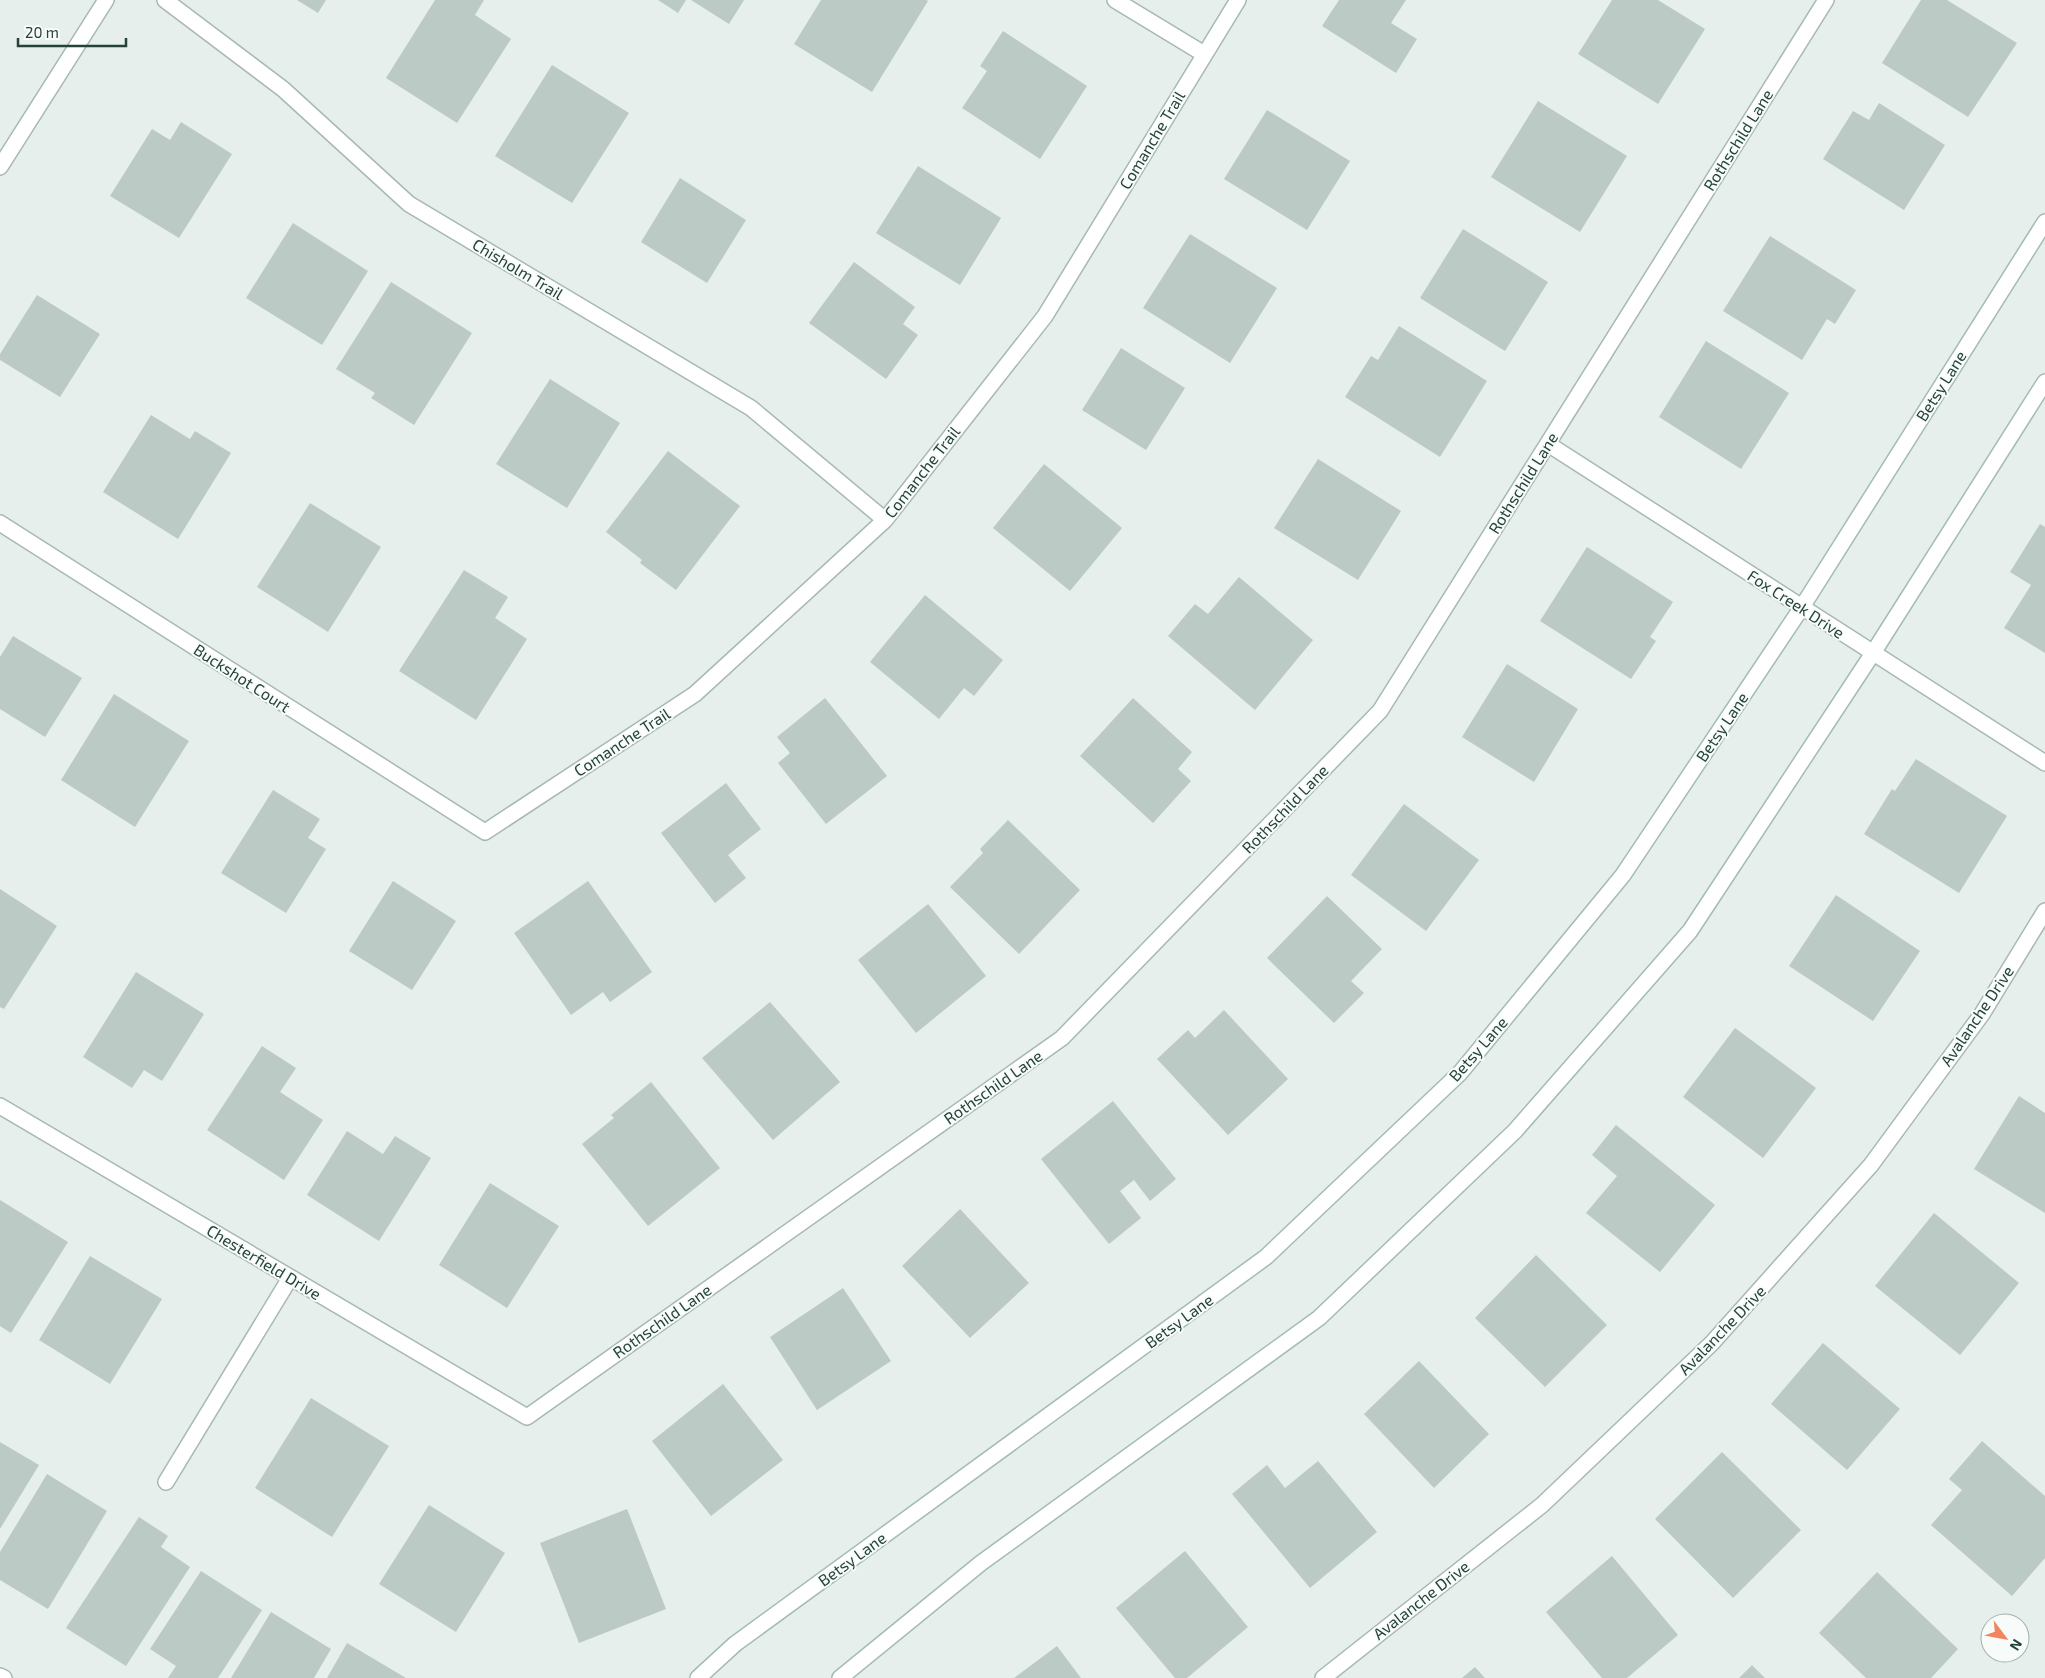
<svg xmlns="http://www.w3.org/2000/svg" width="2045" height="1678" font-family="'Exo 2',sans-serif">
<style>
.building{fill:#bbcac4}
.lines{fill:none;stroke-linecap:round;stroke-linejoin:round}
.service-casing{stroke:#a8b8b2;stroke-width:18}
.minor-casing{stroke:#a8b8b2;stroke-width:18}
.tertiary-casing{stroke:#a8b8b2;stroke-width:18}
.secondary-casing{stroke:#a4bbb3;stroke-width:18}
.service{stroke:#fff;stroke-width:15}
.minor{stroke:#fff;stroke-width:15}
.tertiary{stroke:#fff;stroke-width:15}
.secondary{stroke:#fff;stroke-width:15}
.labels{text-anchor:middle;stroke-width:4;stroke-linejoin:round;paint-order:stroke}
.street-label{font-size:16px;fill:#24423a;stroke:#f7fbf9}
</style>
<rect width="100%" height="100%" fill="#e6efeb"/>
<path class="building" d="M297,0H326L318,13Z
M435,0H484L475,15L511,39L457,123L386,78Z
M658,0H686L678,13Z
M691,0H744L729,24Z
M821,0H926L928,1L872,92L794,44Z
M1339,0H1406L1391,23L1417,39L1396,73L1322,26Z
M1612,0H1658L1705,29L1658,104L1578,54Z
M1921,0H1947L2017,43L1968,117L1882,63Z
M1003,31L1087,86L1040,159L962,108L987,71L980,66Z
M552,65L629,113L572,203L495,156Z
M1538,101L1627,156L1580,232L1491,177Z
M1879,103L1945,145L1904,210L1823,159L1853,111L1869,120Z
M1267,110L1350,161L1307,230L1224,179Z
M181,122L232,154L179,238L110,196L152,129L170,140Z
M918,166L1001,218L960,285L876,233Z
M680,178L746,220L707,283L641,242Z
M293,223L368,271L322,345L246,298Z
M1463,229L1548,282L1505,351L1420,298Z
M1190,234L1277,288L1230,363L1143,308Z
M1770,236L1856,290L1835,324L1827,319L1802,360L1723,311Z
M854,262L915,307L903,324L918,335L886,379L809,323Z
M391,282L472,333L414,425L371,398L375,393L336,369Z
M37,295L100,334L60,397L0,360V354Z
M1399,326L1487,381L1440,457L1345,397L1371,356L1378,360Z
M1706,341L1789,393L1741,469L1659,417Z
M1121,348L1185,388L1146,450L1082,410Z
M550,379L620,423L567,508L496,464Z
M151,415L190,439L195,431L231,453L178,539L103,492Z
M668,451L740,506L676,590L640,563L642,560L606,532Z
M1318,459L1401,511L1358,580L1274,528Z
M1044,464L1122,528L1070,591L993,528Z
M310,503L381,547L328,632L257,587Z
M2040,524L2045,527V653L2004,628L2031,585L2010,572Z
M1587,547L1673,602L1650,637L1656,641L1631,679L1540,621Z
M464,570L508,597L495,618L527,639L476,720L399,671Z
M1239,577L1313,640L1255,710L1168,636L1195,604L1208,614Z
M925,595L1003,660L974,696L964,688L939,719L870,662Z
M13,636L82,678L45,737L0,709V657Z
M1507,664L1578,709L1534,782L1462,737Z
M114,694L189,741L135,827L61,780Z
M825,698L887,776L826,824L778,763L790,753L777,737Z
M1133,698L1192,752L1178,769L1191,781L1153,823L1080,756Z
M1916,759L2007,816L1959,893L1864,834L1892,789L1895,791Z
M726,783L761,829L728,855L746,878L715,903L661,833Z
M273,790L320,819L308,838L326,849L286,913L221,873Z
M1404,804L1479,860L1426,931L1351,875Z
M1008,820L1080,890L1019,954L950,887L983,853L980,849Z
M393,881L456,921L412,990L349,951Z
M588,881L652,972L610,1002L603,992L571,1015L514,933Z
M0,889L57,926L4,1009L0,1007Z
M1836,895L1920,951L1873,1021L1789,966Z
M1327,896L1382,949L1351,981L1364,993L1334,1023L1267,958Z
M928,904L986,976L916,1033L858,960Z
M136,972L204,1014L162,1081L144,1070L132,1088L83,1057Z
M770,1002L840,1082L773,1140L702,1058Z
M1224,1010L1288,1079L1228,1135L1157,1059L1188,1030L1195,1038Z
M1735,1028L1816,1088L1763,1158L1683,1097Z
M262,1046L296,1068L280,1092L323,1120L284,1180L207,1130Z
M651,1082L720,1168L648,1226L582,1144L614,1118L611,1115Z
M2019,1096L2045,1113V1213L1974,1169Z
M1113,1101L1176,1179L1150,1201L1134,1180L1120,1191L1141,1218L1109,1244L1041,1159Z
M1616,1125L1715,1205L1660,1272L1586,1213L1617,1176L1592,1155Z
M347,1131L383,1154L395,1136L431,1158L379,1241L307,1195Z
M490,1183L559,1226L507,1308L439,1265Z
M0,1200L68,1242L11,1333L0,1326Z
M960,1209L1029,1283L970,1338L902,1266Z
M1934,1213L2019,1283L1960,1355L1875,1286Z
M1536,1255L1607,1325L1545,1387L1475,1318Z
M90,1256L162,1299L110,1384L39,1340Z
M843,1288L891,1361L817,1410L770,1337Z
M1823,1343L1900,1409L1847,1470L1771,1404Z
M1419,1361L1489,1434L1434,1488L1364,1414Z
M723,1384L783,1460L711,1516L652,1441Z
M311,1398L389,1446L332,1537L255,1488Z
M1982,1441L2045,1496V1558L2012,1596L1931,1525L1962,1490L1949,1479Z
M0,1442L39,1465L0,1529Z
M1722,1452L1801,1530L1733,1598L1655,1519Z
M1318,1461L1377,1532L1310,1588L1232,1494L1267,1465L1285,1488Z
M47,1474L107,1511L48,1609L0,1580V1552Z
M429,1505L505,1553L456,1632L379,1584Z
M627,1509L666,1609L579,1643L540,1543Z
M139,1517L168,1536L161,1547L190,1567L126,1666L66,1628Z
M1185,1551L1248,1627L1187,1678H1175L1116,1608Z
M1612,1556L1678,1635L1627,1678H1602L1546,1612Z
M201,1571L262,1610L218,1678H168L176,1666L150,1649Z
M1877,1572L1958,1649L1931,1678H1866L1819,1633Z
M271,1612L331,1649L314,1678H231Z
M347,1643L406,1678H327Z
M1057,1646L1081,1678H1014Z
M1752,1665L1765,1678H1739Z
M1475,1667L1485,1678H1462Z"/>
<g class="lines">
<g class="service-casing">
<path id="service" d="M166,1482L290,1278"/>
</g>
<g class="minor-casing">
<path id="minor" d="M165,0L283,89L409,204L751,408L885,520
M1115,0L1204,54
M1548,444L2045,763
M0,523L485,832L695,694L885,520L1045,316L1238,0
M0,1106L527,1417L1062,1038L1380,711L1826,0
M0,1676L4,1678
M1323,1678L1542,1505L1712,1343L1871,1165L1982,1014L2045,911"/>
</g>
<g class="tertiary-casing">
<path id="tertiary" d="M0,167L106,0"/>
</g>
<g class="secondary-casing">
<path id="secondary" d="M698,1678L735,1644L1266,1257L1460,1073L1623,875L1802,607L2045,222
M840,1678L981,1563L1319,1318L1515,1131L1690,931L1873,653L2045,382"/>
</g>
<use href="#service" class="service"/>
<use href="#minor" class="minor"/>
<use href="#tertiary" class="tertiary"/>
<use href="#secondary" class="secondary"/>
</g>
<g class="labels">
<g class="street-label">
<text transform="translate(1152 140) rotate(-59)" y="6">Comanche Trail</text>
<text transform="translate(1738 140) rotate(-58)" y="6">Rothschild Lane</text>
<text transform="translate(518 269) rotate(31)" y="6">Chisholm Trail</text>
<text transform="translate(1941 386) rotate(-58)" y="6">Betsy Lane</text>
<text transform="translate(922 472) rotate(-52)" y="6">Comanche Trail</text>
<text transform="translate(1523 483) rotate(-58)" y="6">Rothschild Lane</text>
<text transform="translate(1796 604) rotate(33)" y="6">Fox Creek Drive</text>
<text transform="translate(242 678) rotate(33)" y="6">Buckshot Court</text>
<text transform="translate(1722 727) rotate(-56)" y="6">Betsy Lane</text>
<text transform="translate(622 742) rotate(-33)" y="6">Comanche Trail</text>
<text transform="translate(1285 809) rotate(-46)" y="6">Rothschild Lane</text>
<text transform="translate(1977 1016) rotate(-56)" y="6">Avalanche Drive</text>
<text transform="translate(1478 1049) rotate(-49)" y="6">Betsy Lane</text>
<text transform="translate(993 1087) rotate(-35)" y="6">Rothschild Lane</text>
<text transform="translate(264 1262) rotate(31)" y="6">Chesterfield Drive</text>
<text transform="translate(662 1321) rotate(-35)" y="6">Rothschild Lane</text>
<text transform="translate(1179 1321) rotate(-36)" y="6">Betsy Lane</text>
<text transform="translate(1722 1330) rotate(-46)" y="6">Avalanche Drive</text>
<text transform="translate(852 1559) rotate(-36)" y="6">Betsy Lane</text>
<text transform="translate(1421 1600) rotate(-38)" y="6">Avalanche Drive</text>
</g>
</g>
<g transform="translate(2005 1638) rotate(122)"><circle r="24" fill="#f7fbf9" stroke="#a3b1ad"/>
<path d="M0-4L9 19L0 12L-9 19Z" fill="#f4845f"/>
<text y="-8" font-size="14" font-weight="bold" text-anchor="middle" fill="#24423a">N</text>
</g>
<path d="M18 38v8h108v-8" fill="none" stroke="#24423a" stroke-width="2.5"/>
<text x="25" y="38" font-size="15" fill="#24423a" stroke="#f7fbf9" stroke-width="4" paint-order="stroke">20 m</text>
</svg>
